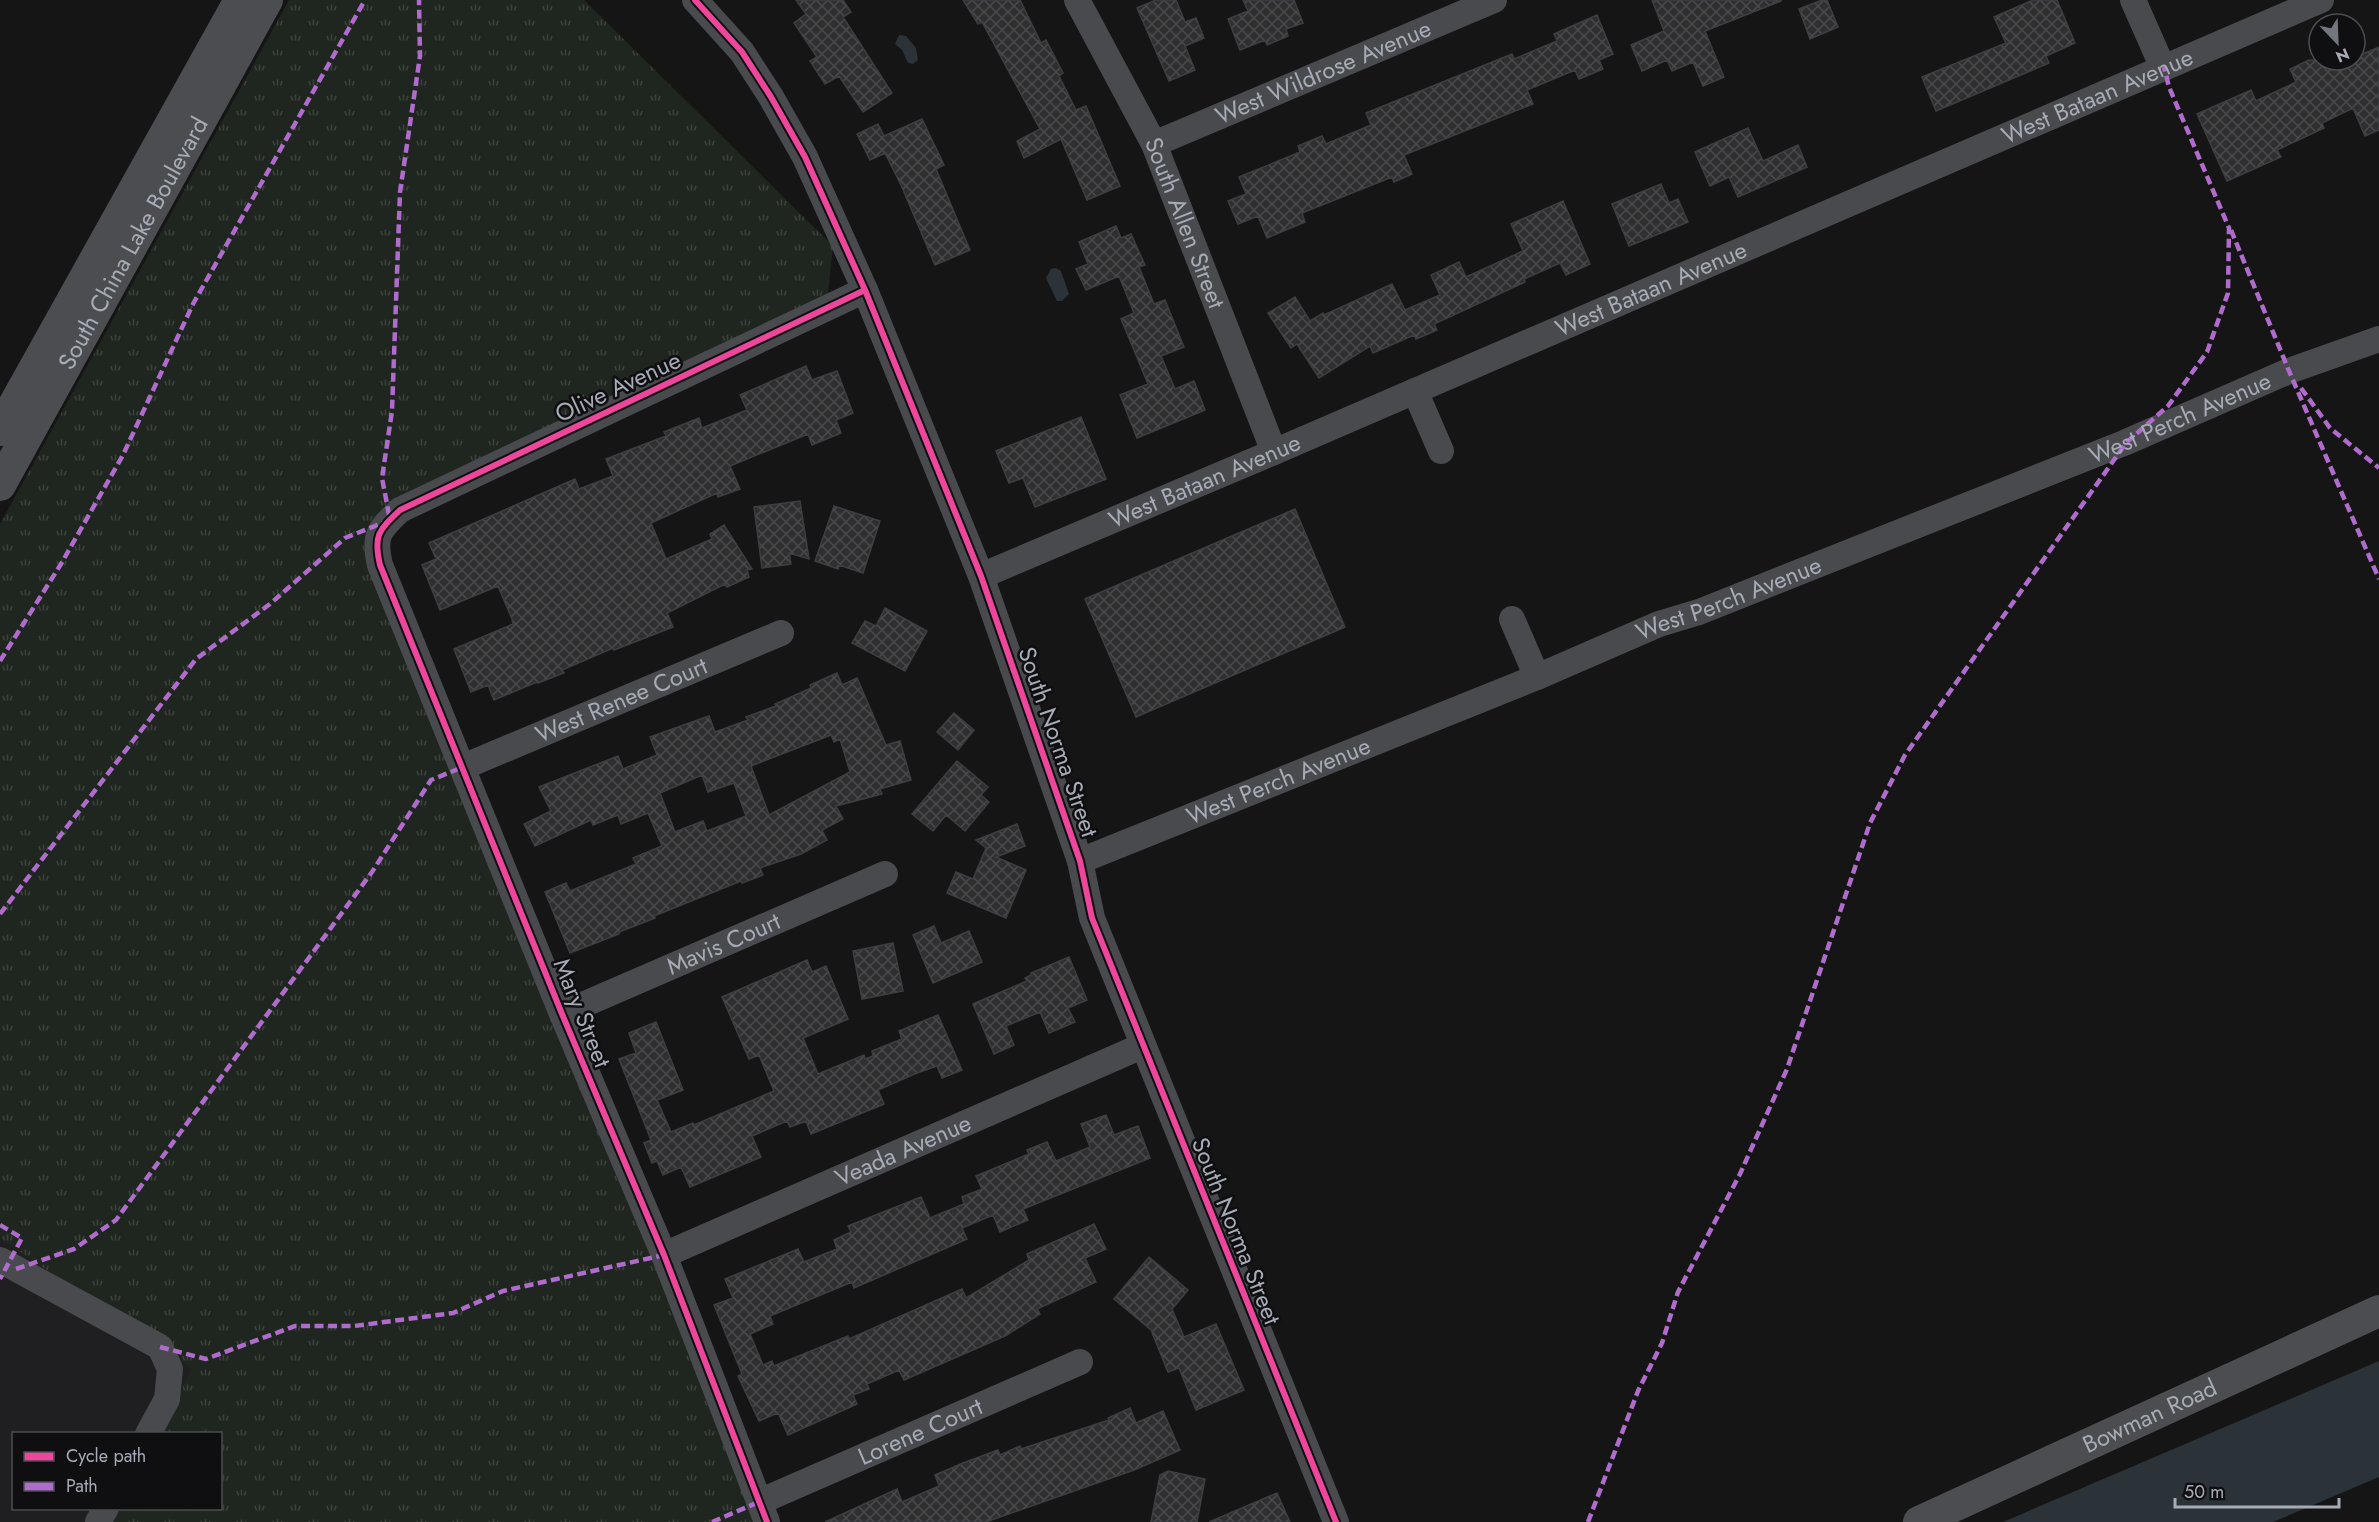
<svg xmlns="http://www.w3.org/2000/svg" width="2379" height="1522" font-family="Jost,sans-serif">
<style>
.built{fill:#1f1f21}
.grass{fill:url(#grass-tufts)}
.water{fill:#2b3238}
.building{fill:url(#building-cross-hatch);stroke:#3d3e41;stroke-width:1.5;fill-rule:evenodd}
.lines{fill:none;stroke-linecap:round;stroke-linejoin:round}
.minor{stroke:#494a4e;stroke-width:26}
.major{stroke:#4b4d50;stroke-width:32}
.quiet{stroke:#b06ccc;stroke-width:4.5;stroke-dasharray:9 4.5;stroke-linecap:butt}
.cycleway-casing{stroke:#0f0f11;stroke-width:10}
.cycleway{stroke:#ed469a;stroke-width:6}
.labels{text-anchor:middle;stroke-width:5;stroke-linejoin:round;paint-order:stroke}
.street-label{font-size:24px;fill:#a6abb6;stroke:#0f0f11}
</style>
<defs>
<pattern id="grass-tufts" width="24" height="20" patternUnits="userSpaceOnUse" patternTransform="scale(1.5)"><rect width="24" height="20" fill="#1f251f"/><path d="M3 7l-1-3M5 7V3M7 7l1-3M15 17l-1-3M17 17v-4M19 17l1-3" fill="none" stroke="#3d423d"/></pattern>
<pattern id="building-cross-hatch" width="8" height="8" patternUnits="userSpaceOnUse" patternTransform="scale(1.5)"><rect width="8" height="8" fill="#2f2f30"/><path d="M0 0l8 8M0 8l8-8" fill="none" stroke="#4a4a4c"/></pattern>
</defs>
<rect width="100%" height="100%" fill="#151515"/>
<path class="built" d="M0,1214L230,1342L220,1434H14V1508L184,1509L176,1522H0Z"/>
<path class="grass" d="M289,0H584L833,246L827,303L386,522L369,546L758,1522H113L120,1509L220,1508V1434L159,1433L192,1369L0,1238V524Z"/>
<path class="water" d="M899,35L906,36L916,48L918,60L913,64L908,63L902,50L895,44Z
M1056,268L1061,271L1069,294L1062,301H1057L1046,278L1051,269Z
M2379,1361V1477L2273,1522H2003Z"/>
<path class="building" d="M796,0H843L851,12L843,17L892,93L863,112L839,76L825,84L810,61L817,57L794,23L806,14Z
M963,0H1020L1041,43L1046,40L1063,73L1059,76L1076,110L1086,106L1120,186L1087,200L1061,139L1024,158L1017,141L1040,129L982,22L978,24Z
M1156,0H1176L1185,22L1196,18L1204,38L1185,46L1195,70L1169,81L1137,8Z
M1243,0H1294L1303,23L1286,29L1288,36L1267,45L1265,40L1240,50L1228,19L1248,11Z
M1652,0H1781V1L1705,31L1724,77L1703,86L1693,62L1672,71L1667,60L1642,71L1631,45L1664,31Z
M1822,0H1827L1838,27L1810,39L1799,9Z
M2033,0H2057L2075,43L2046,56L2049,63L1936,111L1922,77L2006,43L1994,17Z
M1597,15L1613,54L1599,60L1603,69L1579,79L1575,70L1527,90L1533,104L1404,155L1412,174L1394,182L1392,177L1302,213L1305,222L1267,238L1258,216L1238,224L1228,201L1246,194L1239,177L1300,152L1298,146L1322,136L1326,144L1371,125L1366,113L1512,54L1514,59L1557,41L1554,34Z
M2379,47V130L2365,136L2353,108L2322,123L2324,128L2277,150L2281,157L2227,181L2197,114L2251,90L2256,101L2296,82L2290,69L2309,60H2355V57Z
M922,119L944,165L936,169L970,250L935,265L901,185L885,153L870,160L857,134L878,124L884,136Z
M1748,128L1763,161L1798,145L1807,167L1738,197L1729,177L1710,186L1695,152Z
M1661,184L1669,203L1678,199L1688,222L1629,246L1612,204Z
M1563,201L1590,264L1566,275L1560,263L1524,279L1525,282L1434,324L1437,330L1416,339L1414,335L1373,353L1370,346L1319,378L1297,344L1291,348L1268,313L1295,297L1310,321L1323,313L1324,315L1392,284L1405,310L1440,295L1431,275L1459,262L1466,277L1523,251L1511,224Z
M1116,226L1121,238L1131,234L1145,265L1139,267L1154,304L1165,300L1184,347L1161,356L1175,389L1194,381L1205,410L1137,438L1120,395L1148,384L1121,319L1134,313L1119,276L1086,290L1076,269L1088,264L1079,242Z
M806,366L812,380L837,371L853,413L836,420L841,433L812,445L808,434L730,466L740,489L718,497L717,493L651,523L666,559L712,539L710,534L724,525L752,569L747,570L749,577L727,587L725,584L667,613L673,627L614,650L613,648L562,670L564,673L538,683L537,682L494,700L488,685L471,692L454,649L513,624L512,619L498,586L440,610L422,565L436,559L429,543L575,479L579,489L613,476L606,459L666,436L664,432L699,418L702,428L747,410L740,395Z
M1081,417L1106,479L1035,507L1023,478L1009,483L996,451Z
M800,501L809,559L789,553L791,564L762,568L754,507Z
M834,506L880,521L863,573L839,565L838,569L815,561Z
M1295,509L1345,627L1136,717L1085,599Z
M885,608L927,631L905,671L852,643L865,621L876,626Z
M837,673L842,685L857,678L886,745L900,741L911,780L880,789L882,794L836,806L843,819L822,830L827,840L801,854L760,868L763,875L742,883L741,881L654,916L655,918L619,932V934L570,953L545,892L566,883L570,891L636,864L633,858L662,846L648,813L621,824L618,815L593,825L591,820L535,846L524,824L551,811L539,787L618,756L623,769L657,755L650,737L709,716L715,732L748,720L746,717L776,706L775,704L811,688L810,685ZM831,735L834,742L840,739L850,772L769,815L751,766ZM702,775L708,792L734,783L746,816L707,831L703,821L675,832L660,793Z
M954,713L974,730L958,750L937,732Z
M957,761L988,787L981,795L989,802L965,831L946,815L933,831L912,814Z
M1017,824L1025,846L996,857L1026,870L1006,918L947,893L956,872L973,879L986,848L976,840Z
M934,926L941,943L969,931L982,962L933,983L913,935Z
M893,943L903,991L862,999L853,951Z
M1069,957L1087,1000L1068,1008L1075,1022L1049,1033L1040,1012L1006,1026L1014,1045L994,1054L973,1004L1027,981L1025,978L1031,975V973Z
M807,960L812,972L826,966L848,1019L803,1038L818,1074L864,1055L865,1059L873,1056L872,1051L902,1039L899,1031L938,1015L962,1070L942,1078L937,1066L917,1073L878,1090L884,1104L811,1134L806,1121L790,1127L787,1121L752,1136L761,1157L690,1187L681,1167L663,1175L657,1161L652,1163L644,1143L651,1140L619,1059L636,1053L629,1033L656,1022L683,1090L657,1100L671,1132L693,1123L694,1125L774,1091L759,1055L749,1059L722,997Z
M1106,1115L1114,1135L1138,1126L1150,1158L1023,1209L1028,1220L1000,1232L993,1215L962,1228L967,1239L854,1288L852,1282L770,1316L773,1324L750,1334L763,1365L772,1361L774,1366L848,1336L849,1339L962,1289L966,1298L1029,1260L1027,1254L1094,1224L1106,1249L1085,1258L1096,1282L1037,1309L1040,1314L1005,1336L904,1380L899,1370L867,1384L869,1389L853,1395L857,1404L788,1435L778,1413L759,1421L738,1376L742,1374L714,1305L733,1298L725,1279L798,1249L804,1262L837,1249L834,1240L851,1232L848,1226L921,1197L930,1218L964,1204L962,1197L982,1189L976,1176L1029,1154L1027,1150L1047,1142L1056,1161L1090,1147L1081,1124Z
M1149,1257L1188,1290L1172,1309L1184,1337L1216,1324L1244,1390L1196,1410L1179,1368L1168,1372L1151,1330L1114,1299Z
M1130,1408L1136,1423L1163,1411L1180,1450L1134,1470L986,1522H825L897,1489L902,1502L939,1486L935,1475L963,1463L998,1450L1000,1455L1020,1446L1021,1449L1109,1420L1108,1418Z
M1168,1471L1205,1479L1197,1522H1151L1160,1475Z
M1277,1493L1290,1522H1209Z"/>
<g class="lines">
<g class="minor">
<path d="M695,0L742,52L771,97L805,157L865,290L981,576L1080,861L1092,918L1336,1522"/>
<path id="s1" d="M1077,0L1154,144L1274,452"/>
<path d="M2133,0L2163,68"/>
<path id="s2" d="M1154,144L1494,0"/>
<path d="M1415,391L1441,451"/>
<path id="s3" d="M981,576L1274,452L2321,0"/>
<path d="M1512,619L1537,677"/>
<path id="s4" d="M463,767L781,633"/>
<path id="s5" d="M1080,861L1537,677L1659,624L1699,612L2124,443L2289,371L2379,339"/>
<path id="s6" d="M562,1014L885,874"/>
<path id="s7" d="M664,1255L1142,1046"/>
<path d="M0,1260L160,1347L170,1369L167,1399L148,1434"/>
<path id="s8" d="M759,1502L1080,1362"/>
<path d="M98,1522L106,1508"/>
<path d="M767,1522L664,1255L562,1014L380,565C373,535 379,530 400,510L865,290"/>
</g>
<g class="major">
<path d="M0,430L240,0"/>
<path id="s9" d="M0,485L267,0"/>
<path id="s10" d="M1919,1522L2379,1311"/>
</g>
<path class="quiet" d="M2231,230L2289,371L2379,579
M2301,388L2330,428L2379,468
M0,661L61,564L123,455L193,304L365,0
M0,914L196,659L270,604L345,538L390,520L382,478L392,411L400,192L420,56L419,0
M0,1225L22,1238L0,1279
M16,1269L74,1249L116,1220L372,872L431,780L463,767
M160,1347L206,1359L295,1326H354L453,1313L503,1291L664,1255
M712,1522L759,1502
M1588,1522L1638,1391L1662,1343L1678,1292L1740,1174L1787,1069L1870,823L1905,755L2126,443L2168,406L2207,352L2228,293L2229,228L2169,87L2164,67"/>
<g class="cycleway-casing">
<path id="cycleway" d="M695,0L742,52L771,97L805,157L865,290L981,576L1080,861L1092,918L1336,1522
M767,1522L664,1255L562,1014L380,565C373,535 379,530 400,510L865,290"/>
</g>
<use href="#cycleway" class="cycleway"/>
</g>
<g class="labels">
<g class="street-label">
<text dy="8" stroke="none"><textPath href="#s2" startOffset="184">West Wildrose Avenue</textPath></text>
<text dy="8" stroke="none"><textPath href="#s3" startOffset="1215">West Bataan Avenue</textPath></text>
<text dy="8" stroke="none"><textPath href="#s1" startOffset="248">South Allen Street</textPath></text>
<text dy="8" stroke="none"><textPath href="#s9" startOffset="276">South China Lake Boulevard</textPath></text>
<text dy="8" stroke="none"><textPath href="#s3" startOffset="729">West Bataan Avenue</textPath></text>
<text transform="translate(618 387) rotate(-25)" y="8">Olive Avenue</text>
<text dy="8" stroke="none"><textPath href="#s5" startOffset="1186">West Perch Avenue</textPath></text>
<text dy="8" stroke="none"><textPath href="#s3" startOffset="243">West Bataan Avenue</textPath></text>
<text dy="8" stroke="none"><textPath href="#s5" startOffset="700">West Perch Avenue</textPath></text>
<text dy="8" stroke="none"><textPath href="#s4" startOffset="172">West Renee Court</textPath></text>
<text transform="translate(1058 742) rotate(71)" y="8">South Norma Street</text>
<text dy="8" stroke="none"><textPath href="#s5" startOffset="214">West Perch Avenue</textPath></text>
<text dy="8" stroke="none"><textPath href="#s6" startOffset="176">Mavis Court</textPath></text>
<text transform="translate(582 1013) rotate(68)" y="8">Mary Street</text>
<text dy="8" stroke="none"><textPath href="#s7" startOffset="261">Veada Avenue</textPath></text>
<text transform="translate(1236 1231) rotate(68)" y="8">South Norma Street</text>
<text dy="8" stroke="none"><textPath href="#s10" startOffset="254">Bowman Road</textPath></text>
<text dy="8" stroke="none"><textPath href="#s8" startOffset="176">Lorene Court</textPath></text>
</g>
</g>
<rect x="12" y="1432" width="210" height="78" fill="#0f0f11" stroke="#4b4d53" stroke-width="1.5"/>
<rect x="24" y="1452" width="30" height="9" fill="#ed469a" stroke="#4b4d53" stroke-width="1.5"/>
<text x="66" y="1462" font-size="18" fill="#a6abb6">Cycle path</text>
<rect x="24" y="1482" width="30" height="9" fill="#b06ccc" stroke="#4b4d53" stroke-width="1.5"/>
<text x="66" y="1492" font-size="18" fill="#a6abb6">Path</text>
<g transform="translate(2337 42) rotate(157)"><circle r="28" fill="#0f0f11" stroke="#4b4d53" stroke-width="1.5"/>
<path d="M0-4.5L10 22L0 15L-10 22Z" fill="#73767e"/>
<text y="-9" font-size="16" font-weight="bold" text-anchor="middle" fill="#a6abb6">N</text>
</g>
<path d="M2175 1498v9h164v-9" fill="none" stroke="#a6abb6" stroke-width="3"/>
<text x="2184" y="1498" font-size="18" fill="#a6abb6" stroke="#0f0f11" stroke-width="4.5" paint-order="stroke">50 m</text>
</svg>
